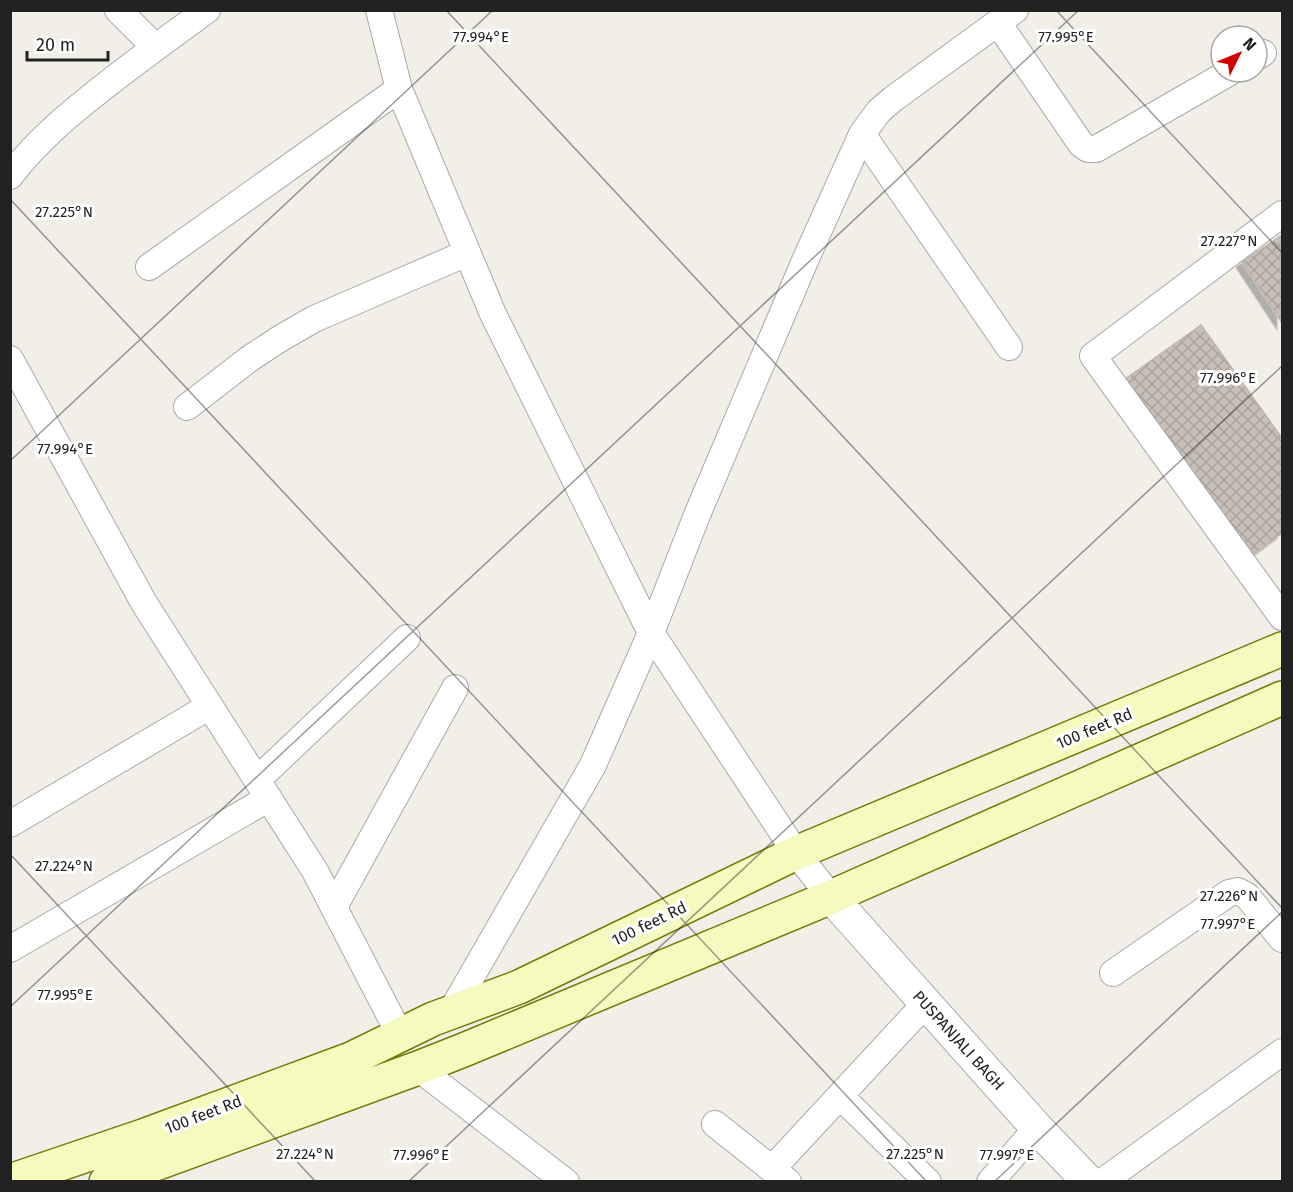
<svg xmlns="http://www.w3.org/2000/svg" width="1293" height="1192" font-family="'Fira Sans',sans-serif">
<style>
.building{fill:url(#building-cross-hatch);stroke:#c4b6ab;stroke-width:1.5;filter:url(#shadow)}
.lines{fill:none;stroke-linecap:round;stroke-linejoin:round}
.minor-casing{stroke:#a9a9a9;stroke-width:28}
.tertiary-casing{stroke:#a9a9a9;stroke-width:34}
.secondary-casing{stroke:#707d05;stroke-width:36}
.minor{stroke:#fff;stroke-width:26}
.tertiary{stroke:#fff;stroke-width:32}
.secondary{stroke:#f7fabf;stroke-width:33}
.ticks{fill:none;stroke:#222;stroke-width:1.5;stroke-opacity:0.45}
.labels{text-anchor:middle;stroke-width:6;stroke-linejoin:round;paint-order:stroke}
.street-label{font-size:16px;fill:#222;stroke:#fff}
.ticks-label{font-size:15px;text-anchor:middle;fill:#222;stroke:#fff;stroke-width:6;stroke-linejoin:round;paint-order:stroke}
</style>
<defs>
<pattern id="building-cross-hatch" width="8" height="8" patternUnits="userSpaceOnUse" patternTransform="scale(1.5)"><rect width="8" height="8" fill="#c7bfb8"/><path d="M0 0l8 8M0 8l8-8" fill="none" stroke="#aba49e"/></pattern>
<filter id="shadow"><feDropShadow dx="-5.5" dy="5.5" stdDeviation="0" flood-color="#0004"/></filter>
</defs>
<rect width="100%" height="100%" fill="#f2efe9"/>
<path class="building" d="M1282,235V323L1242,262Z
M1201,325L1282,438V533L1251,556L1124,380Z"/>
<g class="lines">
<g class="minor-casing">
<path id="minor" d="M118,10L155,47
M379,10L399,89L493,314L651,633L796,853L831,897
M998,23L1081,144L1088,149H1096L1230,72
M1257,57L1263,53
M862,134L1009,347
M10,176C38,139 74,110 110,82C142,57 174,34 207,10
M1282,214L1093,356L1282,617
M149,267L399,89
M10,359L144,603L315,871L400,1035
M187,407L249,359L281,338L314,319L467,253
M257,780L407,638
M10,824L210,706
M334,907L455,688
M10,949L269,798
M1113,973L1229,893L1238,891L1247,896L1282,939
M451,1012L593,765L651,633L697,515L804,263L862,134L879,111L893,99L1015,10
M418,1068L566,1182
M840,1096L928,1182
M715,1124L788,1182
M772,1169L926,1003
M990,1182L1037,1128
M1102,1182L1282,1052"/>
</g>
<g class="tertiary-casing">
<path id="tertiary" d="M831,897L1037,1128L1089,1182"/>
</g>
<g class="secondary-casing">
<path id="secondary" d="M10,1181L143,1136L351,1059L433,1019L519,987L796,853L1282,649
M106,1182L418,1068L466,1049L831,897L1282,698"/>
</g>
<use href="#minor" class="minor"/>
<use href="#tertiary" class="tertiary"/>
<use href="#secondary" class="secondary"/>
</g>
<path class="ticks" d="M446,10L1282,908M1056,10L1282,253M10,199L927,1182M10,461L493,10M10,854L316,1182M10,1007L1079,10M408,1182L1282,366M994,1182L1282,912"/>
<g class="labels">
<g class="street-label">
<text transform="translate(1094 728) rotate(-23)" y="6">100 feet Rd</text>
<text transform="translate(649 923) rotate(-26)" y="6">100 feet Rd</text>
<text transform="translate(959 1040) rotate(48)" y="6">PUSPANJALI BAGH</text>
<text transform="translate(203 1114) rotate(-21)" y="6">100 feet Rd</text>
</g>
</g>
<g class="ticks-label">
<text x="481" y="42">77.994°E</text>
<text x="1066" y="42">77.995°E</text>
<text x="64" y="217">27.225°N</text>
<text x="1229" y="246">27.227°N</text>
<text x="1228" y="383">77.996°E</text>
<text x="65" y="454">77.994°E</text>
<text x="64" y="871">27.224°N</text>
<text x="1229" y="901">27.226°N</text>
<text x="1228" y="929">77.997°E</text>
<text x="65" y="1000">77.995°E</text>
<text x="305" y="1159">27.224°N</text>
<text x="915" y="1159">27.225°N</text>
<text x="421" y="1160">77.996°E</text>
<text x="1007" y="1160">77.997°E</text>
</g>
<rect width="1293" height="1192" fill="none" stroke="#222222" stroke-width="24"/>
<g transform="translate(1239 54) rotate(47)"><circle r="28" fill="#ffffff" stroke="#a7a7a7" stroke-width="1.5"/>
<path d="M0-4.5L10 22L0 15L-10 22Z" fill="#d40000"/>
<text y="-9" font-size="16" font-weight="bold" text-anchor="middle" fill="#222222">N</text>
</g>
<path d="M27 51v9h81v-9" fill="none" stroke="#222222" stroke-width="3"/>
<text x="36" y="51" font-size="18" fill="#222222" stroke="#ffffff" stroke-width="4.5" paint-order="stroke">20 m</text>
</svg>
